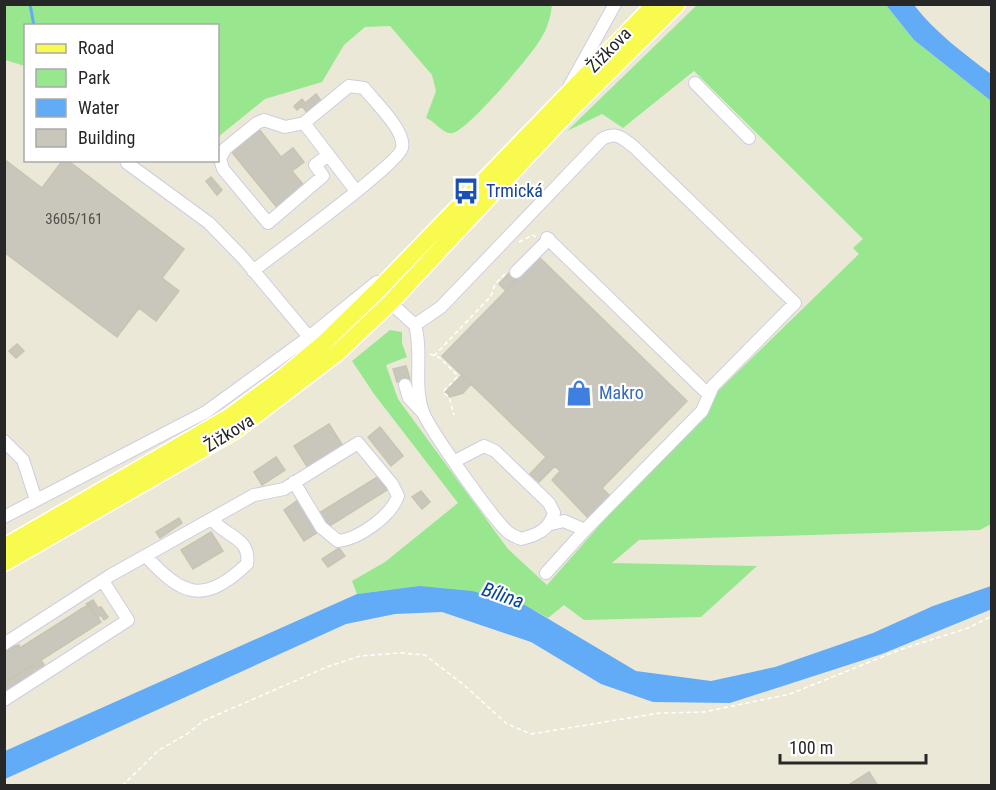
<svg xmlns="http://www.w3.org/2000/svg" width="996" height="790" font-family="'Roboto Condensed',sans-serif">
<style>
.green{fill:#98e78f}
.water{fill:#61abf7}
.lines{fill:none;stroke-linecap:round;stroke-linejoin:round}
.stream{stroke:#61abf7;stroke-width:3}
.building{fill:#c9c7bb;stroke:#c7c4b1;stroke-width:1.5}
.minor-casing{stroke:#cecde2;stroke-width:14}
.major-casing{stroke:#fff;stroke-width:19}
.path{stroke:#fff;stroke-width:1.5;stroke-dasharray:4.5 3;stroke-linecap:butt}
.minor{stroke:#fff;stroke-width:12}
.major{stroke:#f9fa4e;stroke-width:16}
.labels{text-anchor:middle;stroke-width:4.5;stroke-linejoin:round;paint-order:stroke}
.number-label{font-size:15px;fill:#504f4c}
.street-label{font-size:18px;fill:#272727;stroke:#fff}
.transit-label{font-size:18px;fill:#164399;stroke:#fff;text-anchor:start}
.shop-label{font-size:18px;fill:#366cbe;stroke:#fff;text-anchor:start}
.water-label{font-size:20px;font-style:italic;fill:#04449f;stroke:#fff}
</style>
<rect width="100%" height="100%" fill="#ece8d7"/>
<path class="green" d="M5,4H552V5C551,14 548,27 543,35C535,52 468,130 453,133C443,135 435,121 426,118L436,91L432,75L390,26L365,27L344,45L322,82L265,99L218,137V26H26L25,66L5,60Z
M697,5H886L914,40L991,101V524L980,530L639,540L612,563L757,566L701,617L584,620L564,605L548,618L525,605L419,586L357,594L352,581L385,562L458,503L374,394L352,361L390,330L402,332V343L407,357L386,365L398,399L508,549L547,585L715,394L859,254L853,248L863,239L694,71L623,128L602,114L567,131Z"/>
<path class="water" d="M886,5H914C936,33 963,53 991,74V101L914,40Z
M419,586L472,591L525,605L636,671L711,681L775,667L873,633L933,606L991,586L992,609L882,654L730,703L653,702L601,684L531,642L442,612L395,614L346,624L5,779V751L357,594Z"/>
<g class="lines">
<path class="stream" d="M30,4L34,26"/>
</g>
<path class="building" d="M316,94L323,103L308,114L302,106L297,110L294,106L302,99L305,103Z
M259,129L281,157L293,148L304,162L292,171L306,188L279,210L231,151Z
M4,159L42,188L63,160H67L184,249L162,278L179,291L156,321L139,308L117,337L4,252Z
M211,177L222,190L217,195L206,181Z
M539,257L687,401L602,488L612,498L590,520L552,480L560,471L555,466L539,482L530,474L546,457L442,356Z
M512,270L520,277L506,291L499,284Z
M17,344L24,351L16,358L9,351Z
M406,366L410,379L397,382L393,369Z
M462,375L471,384L463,393L450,397L445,392Z
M329,424L343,446L308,468L294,446Z
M380,427L403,456L391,466L368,437Z
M276,457L285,470L262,485L254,472Z
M379,476L387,490L328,527L319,513Z
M421,491L430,502L422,509L412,497Z
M298,500L318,532L304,541L284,510Z
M179,518L182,523L160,538L156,532Z
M211,532L223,551L193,569L181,550Z
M339,548L345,556L328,567L322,559Z
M93,600L98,608L101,607L108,617L104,620L101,615L98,617L86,604Z
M89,604L101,622L41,660L47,670L39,674L33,665L4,683L5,652L13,647L19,645L20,648Z
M32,666L36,674L4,694V683Z
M869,772L878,786H847Z"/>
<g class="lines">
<g class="minor-casing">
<path id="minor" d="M695,83L749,138
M569,87L615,4
M304,123L285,127L264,120L257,123L225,149L220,159L223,169L268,223L323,176L315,165L328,155
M127,163L209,223L243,258L309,337
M547,238L709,395
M253,271C274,254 399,164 402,148C406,131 374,101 364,88L349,86L304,123L356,191
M516,272L549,239
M385,298L415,325L441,307L602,139C617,131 622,138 634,147L795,303L713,386L702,411L585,530L564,521L551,524
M415,325C423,353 413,385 423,412C429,429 495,522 509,533C512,535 517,537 521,539C537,535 549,530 554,513L549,503L495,451L484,446L455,461
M405,385L409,398L423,413
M4,441L23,460L36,500
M4,517L206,412L309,337L377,282
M146,556C182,596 204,605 247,564C251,537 225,537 212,519
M546,573L585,530
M4,644L111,575L254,495L284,489L358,443L392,484L398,496C391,516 359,539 338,541L321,527L294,482
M4,700L128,620L103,581"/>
</g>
<g class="major-casing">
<path id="major" d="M4,547L229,417L282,378L324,343L377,291L655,4
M4,563L236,430L336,354L390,303L573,107L677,4"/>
</g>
<path class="path" d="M519,242L533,235L536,237
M430,354L440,358L458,376L443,392L449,397L454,415
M434,356L491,296L495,284L505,274
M122,786L159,750L187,734L203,721L327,667L360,656L401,653L425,655L465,686L507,724L531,734L660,713L704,712L790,694L902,649L968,628L992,616"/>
<use href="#minor" class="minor"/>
<use href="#major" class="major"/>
</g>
<defs>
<g id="bus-bare" transform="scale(2.07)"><path d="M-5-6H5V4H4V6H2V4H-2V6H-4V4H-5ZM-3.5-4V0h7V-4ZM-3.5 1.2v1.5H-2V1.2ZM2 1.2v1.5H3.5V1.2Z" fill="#1a4fb4" stroke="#fff" stroke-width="2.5" paint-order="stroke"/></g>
<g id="shop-bare" transform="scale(2.07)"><path d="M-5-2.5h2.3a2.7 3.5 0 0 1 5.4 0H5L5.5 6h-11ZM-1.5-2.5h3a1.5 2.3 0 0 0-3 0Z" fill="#3f7fe0" stroke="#fff" stroke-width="2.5" paint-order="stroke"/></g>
</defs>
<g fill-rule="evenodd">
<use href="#bus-bare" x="466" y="191"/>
<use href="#shop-bare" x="579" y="393"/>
</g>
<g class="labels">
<g class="number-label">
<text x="74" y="224">3605/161</text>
</g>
<g class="street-label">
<text transform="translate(609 50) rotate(-46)" y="6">Žižkova</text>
<text transform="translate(229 433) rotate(-32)" y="6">Žižkova</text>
</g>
<g class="transit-label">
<text x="486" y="197">Trmická</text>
</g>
<g class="shop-label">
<text x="599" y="399">Makro</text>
</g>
<g class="water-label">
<text transform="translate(503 595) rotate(19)" y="7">Bílina</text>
</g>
</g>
<rect width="996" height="790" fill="none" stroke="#272727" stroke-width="12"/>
<rect x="24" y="24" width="195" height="138" fill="#ffffff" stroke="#a9a9a9" stroke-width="1.5"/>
<rect x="36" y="44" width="30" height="9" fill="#f9fa4e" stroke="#a9a9a9" stroke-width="1.5"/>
<text x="78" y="54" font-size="18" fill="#272727">Road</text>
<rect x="36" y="69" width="30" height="18" fill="#98e78f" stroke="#a9a9a9" stroke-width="1.5"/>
<text x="78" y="84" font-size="18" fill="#272727">Park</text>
<rect x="36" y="99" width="30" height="18" fill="#61abf7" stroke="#a9a9a9" stroke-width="1.5"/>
<text x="78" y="114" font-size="18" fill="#272727">Water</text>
<rect x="36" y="129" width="30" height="18" fill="#c9c7bb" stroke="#a9a9a9" stroke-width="1.5"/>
<text x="78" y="144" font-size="18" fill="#272727">Building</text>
<path d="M780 754v9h146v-9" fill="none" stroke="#272727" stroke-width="3"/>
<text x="789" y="754" font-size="18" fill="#272727" stroke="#ffffff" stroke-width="4.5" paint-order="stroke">100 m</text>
</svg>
